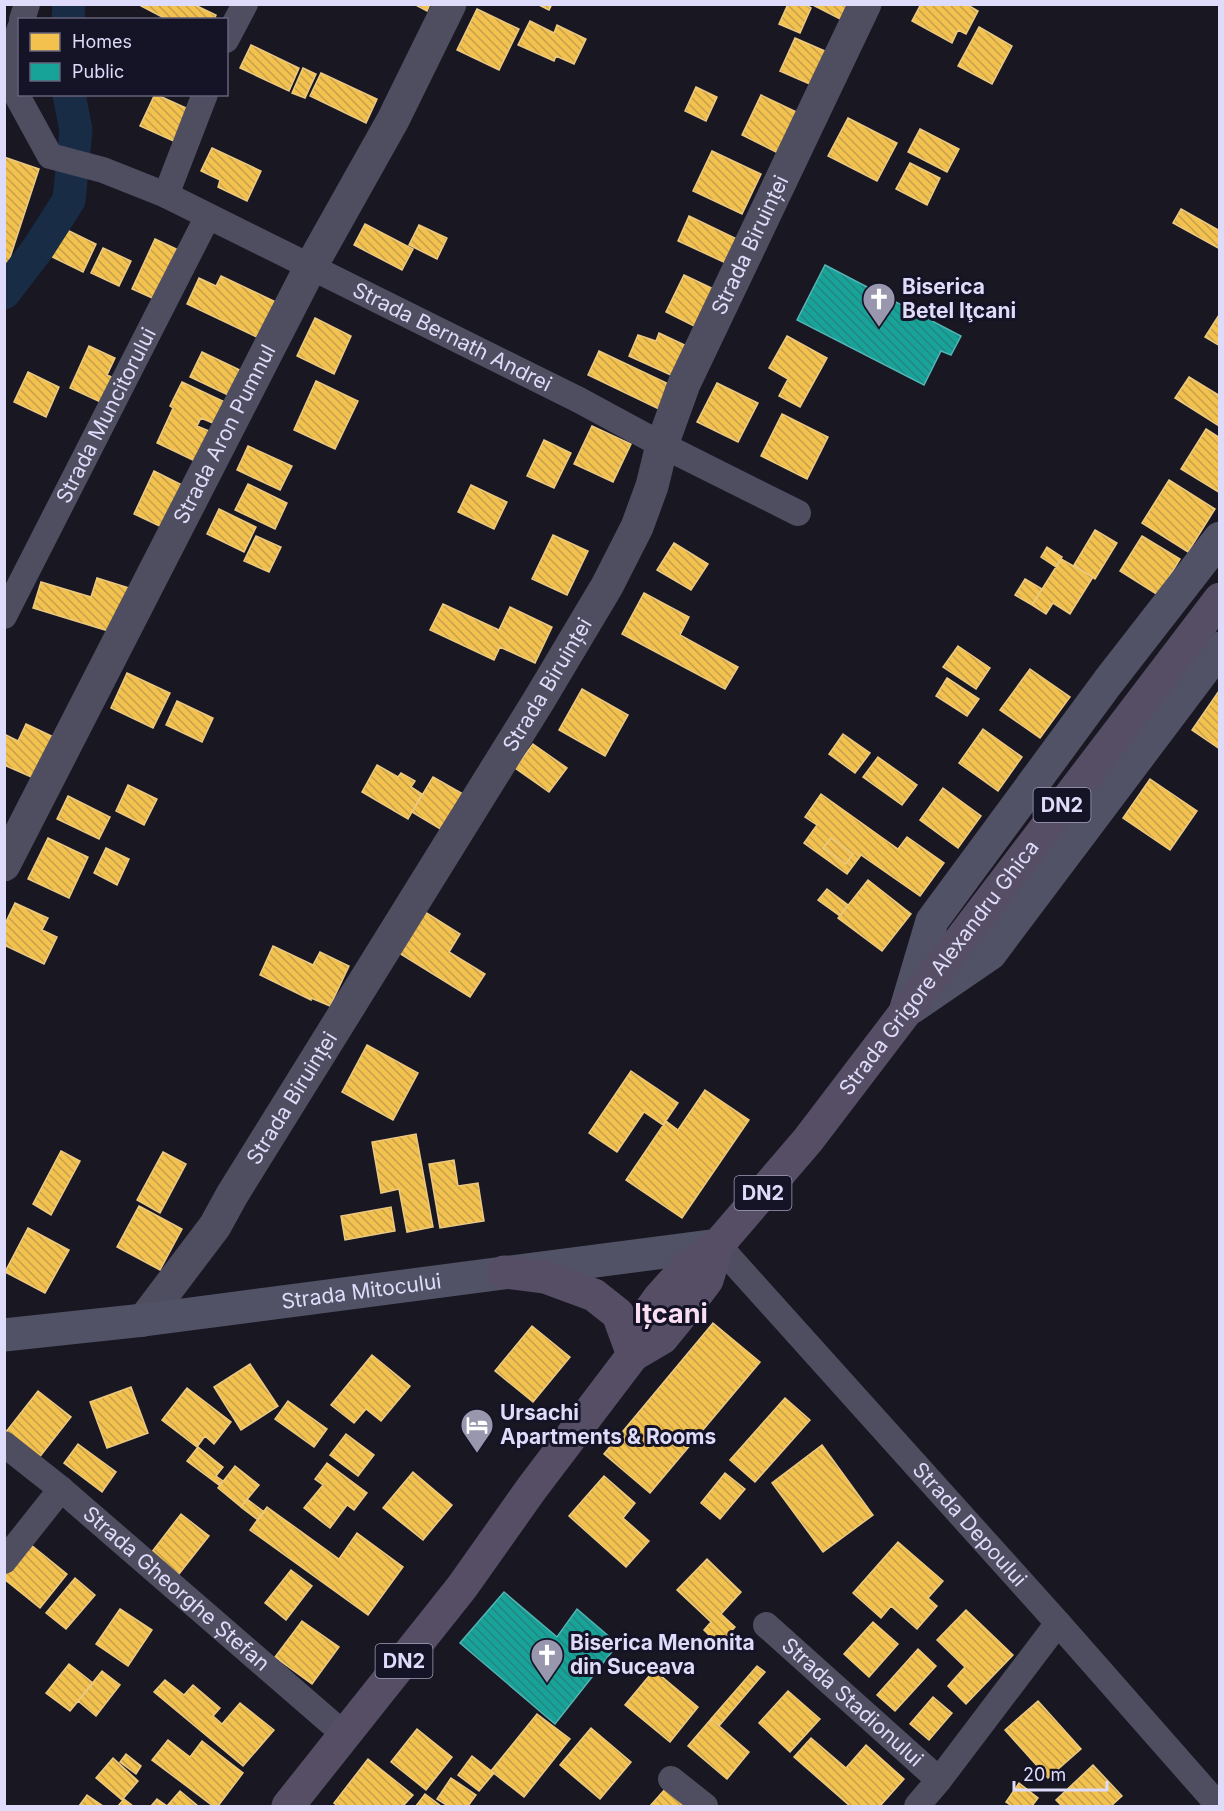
<svg xmlns="http://www.w3.org/2000/svg" width="1224" height="1811" font-family="Inter,sans-serif">
<style>
.homes{fill:url(#homes-back-hatch);stroke:#ecc982;stroke-width:1.5}
.public{fill:url(#public-back-hatch);stroke:#53b4b5;stroke-width:1.5}
.lines{fill:none;stroke-linecap:round;stroke-linejoin:round}
.canal{stroke:#182c46;stroke-width:33}
.minor{stroke:#4e4e60;stroke-width:26}
.tertiary{stroke:#4e4e60;stroke-width:33}
.secondary{stroke:#525266;stroke-width:33}
.primary{stroke:#554e65;stroke-width:33}
.labels{text-anchor:middle;stroke-width:6;stroke-linejoin:round;paint-order:stroke}
.shield{fill:#151326;stroke:#a2a0ba;stroke-width:1.5}
.shield-label{font-size:20px;font-weight:bold;fill:#dedcfa}
.street-label{font-size:21px;fill:#dedcfa;stroke:#151326}
.poi-label{font-size:21px;font-weight:bold;fill:#dedcfa;stroke:#151326;text-anchor:start}
.district-label{font-size:27px;font-weight:bold;fill:#fadef1;stroke:#151326}
</style>
<defs>
<pattern id="homes-back-hatch" width="6" height="6" patternUnits="userSpaceOnUse" patternTransform="scale(1.5)"><rect width="6" height="6" fill="#f2c14e"/><path d="M-1 5l2 2M0 0l6 6M5-1l2 2" fill="none" stroke="#c6a14d"/></pattern>
<pattern id="public-back-hatch" width="6" height="6" patternUnits="userSpaceOnUse" patternTransform="scale(1.5)"><rect width="6" height="6" fill="#17a398"/><path d="M-1 5l2 2M0 0l6 6M5-1l2 2" fill="none" stroke="#248681"/></pattern>
</defs>
<rect width="100%" height="100%" fill="#181722"/>
<path class="homes" d="M142,4H193L216,15L214,20H168L141,6Z
M414,4H430L427,11Z
M537,4H552L549,10Z
M788,4H805L811,8L800,33L779,24Z
M811,4H858L848,23Z
M921,4H966L978,11L966,34L958,30L952,43L912,21Z
M477,9L519,29L499,70L457,50Z
M530,21L554,33L557,25L586,39L574,64L556,56L554,61L518,45Z
M979,27L1012,46L992,84L958,66Z
M795,38L827,52L812,85L780,71Z
M251,45L299,68L289,91L240,68Z
M303,68L316,74L305,98L292,93Z
M321,73L377,99L366,123L310,96Z
M696,87L717,97L706,121L685,111Z
M155,94L193,111L178,143L140,126Z
M761,95L803,115L784,156L742,135Z
M848,118L897,143L877,181L828,156Z
M920,129L959,149L947,172L908,152Z
M212,148L261,171L247,201L218,187L220,180L201,171Z
M712,151L761,174L742,214L693,191Z
M4,157L39,169L4,276Z
M910,163L940,178L927,205L896,189Z
M1181,209L1220,231V249L1173,223Z
M689,216L739,240L728,264L678,241Z
M365,224L413,249L402,270L354,245Z
M419,225L447,238L437,259L409,245Z
M63,228L96,244L83,272L50,256Z
M155,239L185,253L161,302L132,289Z
M103,248L131,261L119,286L91,273Z
M684,275L718,291L700,329L666,312Z
M221,276L276,302L259,338L187,304L199,278L216,286Z
M1219,315L1220,316V346L1205,337Z
M315,318L351,336L334,374L297,356Z
M659,333L687,346L673,376L629,356L638,335L656,341Z
M787,336L827,358L800,407L779,396L788,379L769,368Z
M89,346L115,358L107,375L118,380L107,405L70,388Z
M599,351L673,386L661,410L588,375Z
M202,352L240,370L228,395L190,377Z
M28,372L59,387L46,417L14,402Z
M1189,377L1220,396L1219,426L1175,398Z
M316,381L358,401L335,449L294,430Z
M182,382L225,402L215,424L201,418L197,426L211,432L197,462L157,443L173,408L170,406Z
M717,383L758,403L738,442L697,422Z
M782,414L828,437L807,479L761,456Z
M592,426L631,444L613,482L574,464Z
M1206,429L1220,438V493L1181,469Z
M544,440L571,453L554,488L527,476Z
M248,446L292,466L280,490L237,470Z
M154,471L190,489L170,531L134,514Z
M1169,480L1215,509L1188,552L1142,523Z
M248,484L287,503L275,529L235,510Z
M471,485L507,502L494,529L458,512Z
M219,509L256,527L244,552L207,534Z
M1095,530L1117,543L1095,579L1074,565Z
M553,535L588,551L567,595L532,579Z
M256,536L281,547L269,572L244,561Z
M1142,536L1180,559L1158,595L1120,571Z
M674,543L708,564L691,590L657,570Z
M1047,547L1062,557L1056,567L1041,557Z
M1061,559L1093,577L1070,614L1053,603L1046,614L1032,605Z
M97,578L129,588L115,633L33,608L41,582L91,597Z
M1025,579L1042,589L1032,605L1015,595Z
M644,593L689,617L680,635L738,667L725,689L622,634Z
M443,604L499,630L510,607L552,627L535,663L500,647L494,660L430,630Z
M958,646L990,668L976,689L943,667Z
M1030,669L1070,697L1040,738L1000,710Z
M127,673L170,693L153,728L111,708Z
M947,678L979,699L967,716L936,696Z
M582,689L628,715L605,756L559,730Z
M1219,691L1220,692V749L1192,730Z
M177,701L213,718L202,742L166,725Z
M26,724L56,738L36,779L4,765V734L18,741Z
M983,729L1022,757L998,791L959,763Z
M843,734L870,753L855,773L829,754Z
M533,744L567,768L549,792L515,768Z
M878,757L917,785L902,805L863,777Z
M377,765L398,777L401,773L415,781L411,787L422,794L408,819L362,792Z
M433,777L463,794L442,830L412,812Z
M1150,779L1197,811L1170,850L1123,818Z
M128,785L157,799L144,825L116,811Z
M943,788L981,816L958,848L920,820Z
M821,794L898,849L907,837L944,863L920,896L861,855L847,874L804,843L817,825L805,817Z
M68,796L110,817L99,839L57,819Z
M48,838L88,857L69,898L28,879Z
M831,838L853,854L846,864L823,848Z
M106,848L129,859L117,885L94,873Z
M868,880L911,914L882,951L838,918Z
M827,889L848,905L840,916L818,900Z
M15,903L48,918L42,930L57,937L44,964L4,945V926Z
M425,912L460,934L449,952L485,974L470,997L399,953Z
M273,946L313,965L320,952L349,966L330,1006L311,998V1000L260,975Z
M367,1045L418,1073L393,1120L342,1092Z
M631,1071L678,1103L663,1125L644,1112L617,1152L589,1133Z
M705,1090L749,1120L682,1218L626,1180L666,1121L678,1130Z
M416,1134L433,1227L407,1232L399,1189L381,1193L372,1142Z
M61,1151L80,1161L51,1215L33,1204Z
M163,1152L186,1164L160,1213L137,1200Z
M454,1160L458,1186L478,1183L484,1221L440,1228L429,1164Z
M139,1206L182,1229L160,1270L117,1247Z
M391,1207L395,1231L345,1240L341,1216Z
M28,1228L69,1250L45,1293L5,1272Z
M713,1323L760,1362L650,1493L604,1454Z
M532,1326L570,1357L533,1402L495,1371Z
M372,1355L410,1386L381,1421L366,1409L354,1423L331,1405Z
M250,1364L278,1406L241,1430L214,1387Z
M131,1387L148,1433L107,1448L90,1402Z
M187,1388L231,1422L214,1444L205,1436L197,1447L162,1420Z
M38,1391L71,1417L38,1459L5,1433Z
M785,1398L810,1420L755,1482L730,1460Z
M288,1401L327,1429L314,1447L275,1419Z
M346,1434L374,1455L358,1476L330,1455Z
M78,1444L116,1472L102,1492L64,1463Z
M822,1445L873,1515L823,1552L772,1483Z
M198,1447L223,1467L216,1476L223,1481L219,1485L187,1461Z
M327,1463L367,1493L354,1510L347,1505L330,1528L304,1508L323,1485L315,1479Z
M235,1466L259,1485L241,1507L218,1488Z
M413,1472L452,1505L423,1540L383,1508Z
M725,1473L745,1489L720,1519L701,1503Z
M604,1476L635,1503L623,1518L649,1541L626,1567L569,1516Z
M247,1499L264,1512L258,1520L241,1507Z
M267,1507L339,1559L357,1533L403,1567L368,1615L250,1530Z
M181,1514L209,1536L179,1574L151,1553Z
M25,1540L67,1574L40,1608L4,1579V1565Z
M898,1542L943,1581L928,1598L937,1606L917,1629L891,1606L881,1618L853,1593Z
M707,1559L741,1592L721,1614L735,1627L719,1645L704,1630L711,1622L677,1590Z
M291,1570L312,1586L286,1620L265,1603Z
M75,1578L95,1595L66,1629L46,1613Z
M120,1609L152,1630L128,1666L96,1644Z
M966,1610L1013,1655L966,1704L948,1686L965,1667L937,1640Z
M302,1621L339,1647L312,1684L275,1657Z
M873,1622L898,1644L869,1677L844,1654Z
M918,1649L936,1666L895,1711L877,1695Z
M69,1664L93,1683L70,1711L46,1693Z
M757,1666L765,1672L719,1726L711,1719Z
M654,1670L698,1707L670,1742L625,1705Z
M102,1671L120,1685L96,1716L78,1701Z
M165,1680L184,1695L193,1685L220,1708L213,1716L222,1724L240,1703L274,1730L243,1766L154,1692Z
M788,1691L820,1719L790,1752L759,1723Z
M933,1697L952,1713L929,1740L910,1724Z
M1038,1701L1081,1749L1048,1778L1005,1730Z
M537,1714L570,1739L524,1797L491,1771Z
M711,1719L749,1752L727,1779L688,1746Z
M591,1728L631,1762L600,1799L560,1765Z
M417,1729L452,1757L426,1790L391,1762Z
M811,1738L846,1768L866,1745L904,1779L880,1806H850L794,1757Z
M168,1740L190,1757L202,1741L243,1773L218,1806H213L152,1760Z
M126,1754L141,1766L136,1774L120,1762Z
M472,1756L494,1773L479,1791L458,1775Z
M113,1758L138,1781L122,1800L96,1778Z
M368,1759L413,1795L403,1806H338L334,1803Z
M1093,1765L1122,1796L1111,1806H1062L1056,1800Z
M451,1778L476,1795L468,1806H448L437,1799Z
M1019,1783L1038,1798L1032,1806H1012L1006,1802Z
M666,1788L686,1806H650Z
M180,1791L198,1806H167Z
M425,1794L441,1806H416Z
M87,1795L103,1806H79Z
M124,1799L133,1806H118Z
M157,1799L167,1806H151Z"/>
<path class="public" d="M825,265L961,336L951,355L941,351L924,385L797,320Z
M504,1592L557,1637L577,1609L618,1644L555,1724L460,1643Z"/>
<g class="lines">
<path class="canal" d="M68,20L69,4
M4,293L37,250L69,200L76,130L69,94"/>
<g class="minor">
<path d="M22,20L27,4"/>
<path id="s1" d="M20,28L12,52L9,81L50,156L103,170L166,195L579,400L662,445L798,513"/>
<path d="M226,40L245,4"/>
<path d="M166,195L205,94"/>
<path id="s2" d="M4,616L208,216"/>
<path id="s3" d="M718,1245L1058,1623L1219,1806"/>
<path id="s4" d="M4,1444L61,1489L345,1735"/>
<path d="M4,1561L61,1489"/>
<path id="s5" d="M766,1625L939,1780"/>
<path d="M671,1779L705,1806"/>
<path d="M917,1806L939,1780L1058,1623"/>
</g>
<g class="tertiary">
<path id="s6" d="M4,865L310,268L393,120L450,4"/>
<path id="s7" d="M144,1320L215,1226L232,1195L539,700L607,586L637,527L652,486L662,445L684,384L865,4"/>
</g>
<g class="secondary">
<path d="M911,1008L990,954L1220,648"/>
<path d="M905,1012L932,921L1108,682L1220,538"/>
<path id="s8" d="M4,1335L144,1320L718,1245"/>
</g>
<g class="primary">
<path d="M504,1272L545,1277L594,1295L618,1314L633,1355"/>
<path d="M633,1355L662,1338L680,1316L707,1280L718,1245"/>
<path id="s9" d="M288,1806L462,1587L532,1488L633,1355L644,1319L659,1298L687,1267L718,1245L808,1140L1220,599"/>
</g>
</g>
<defs>
<g id="church-pin" transform="scale(1.725)"><path d="M0 17L-7.5 6A9.5 9.5 0 1 1 7.5 6Z" fill="#9997ae" stroke="#151326"/><path d="M-1.2-6h2.4v3.5h3.3v2.4h-3.3V6h-2.4V-.1h-3.3v-2.4h3.3Z" fill="#fff"/></g>
<g id="hotel-pin" transform="scale(1.725)"><path d="M0 17L-7.5 6A9.5 9.5 0 1 1 7.5 6Z" fill="#9997ae" stroke="#151326"/><path d="M-6-4.5h1.5V1H6V5H4.5V3h-9V5H-6ZM-4 0a1.8 1.8 0 1 1 3.6 0ZM.5 0V-2.5h3Q6-2.5 6 0Z" fill="#fff"/></g>
</defs>
<g fill-rule="evenodd">
<use href="#church-pin" x="879" y="299"/>
<use href="#hotel-pin" x="477" y="1425"/>
<use href="#church-pin" x="547" y="1655"/>
</g>
<g class="labels">
<g class="shield">
<rect x="1033.5" y="788" width="57" height="34" rx="4.5"/>
<rect x="734.5" y="1176" width="57" height="34" rx="4.5"/>
<rect x="375.5" y="1644" width="57" height="34" rx="4.5"/>
</g>
<g class="shield-label">
<text x="1062" y="812">DN2</text>
<text x="763" y="1200">DN2</text>
<text x="404" y="1668">DN2</text>
</g>
<g class="street-label">
<text dy="7" stroke="none"><textPath href="#s7" startOffset="1239">Strada Biruinței</textPath></text>
<text dy="7" stroke="none"><textPath href="#s1" startOffset="582">Strada Bernath Andrei</textPath></text>
<text dy="7" stroke="none"><textPath href="#s2" startOffset="225">Strada Muncitorului</textPath></text>
<text dy="7" stroke="none"><textPath href="#s6" startOffset="484">Strada Aron Pumnul</textPath></text>
<text dy="7" stroke="none"><textPath href="#s7" startOffset="753">Strada Biruinței</textPath></text>
<text dy="7" stroke="none"><textPath href="#s9" startOffset="1066">Strada Grigore Alexandru Ghica</textPath></text>
<text dy="7" stroke="none"><textPath href="#s7" startOffset="267">Strada Biruinței</textPath></text>
<text dy="7" stroke="none"><textPath href="#s8" startOffset="360">Strada Mitocului</textPath></text>
<text dy="7" stroke="none"><textPath href="#s3" startOffset="376">Strada Depoului</textPath></text>
<text dy="7" stroke="none"><textPath href="#s4" startOffset="225">Strada Gheorghe Ștefan</textPath></text>
<text dy="7" stroke="none"><textPath href="#s5" startOffset="116">Strada Stadionului</textPath></text>
</g>
<g class="poi-label">
<text x="902" y="294">Biserica<tspan x="902" dy="24">Betel Iţcani</tspan></text>
<text x="500" y="1420">Ursachi<tspan x="500" dy="24">Apartments &amp; Rooms</tspan></text>
<text x="570" y="1650">Biserica Menonita<tspan x="570" dy="24">din Suceava</tspan></text>
</g>
<g class="district-label">
<text x="671" y="1323">Ițcani</text>
</g>
</g>
<rect width="1224" height="1811" fill="none" stroke="#dedcfa" stroke-width="12"/>
<rect x="18" y="18" width="210" height="78" fill="#151326" stroke="#65637b" stroke-width="1.5"/>
<rect x="30" y="33" width="30" height="18" fill="#f2c14e" stroke="#65637b" stroke-width="1.5"/>
<text x="72" y="48" font-size="18" fill="#dedcfa">Homes</text>
<rect x="30" y="63" width="30" height="18" fill="#17a398" stroke="#65637b" stroke-width="1.5"/>
<text x="72" y="78" font-size="18" fill="#dedcfa">Public</text>
<path d="M1014 1781v9h93v-9" fill="none" stroke="#dedcfa" stroke-width="3"/>
<text x="1023" y="1781" font-size="18" fill="#dedcfa" stroke="#151326" stroke-width="4.5" paint-order="stroke">20 m</text>
</svg>
